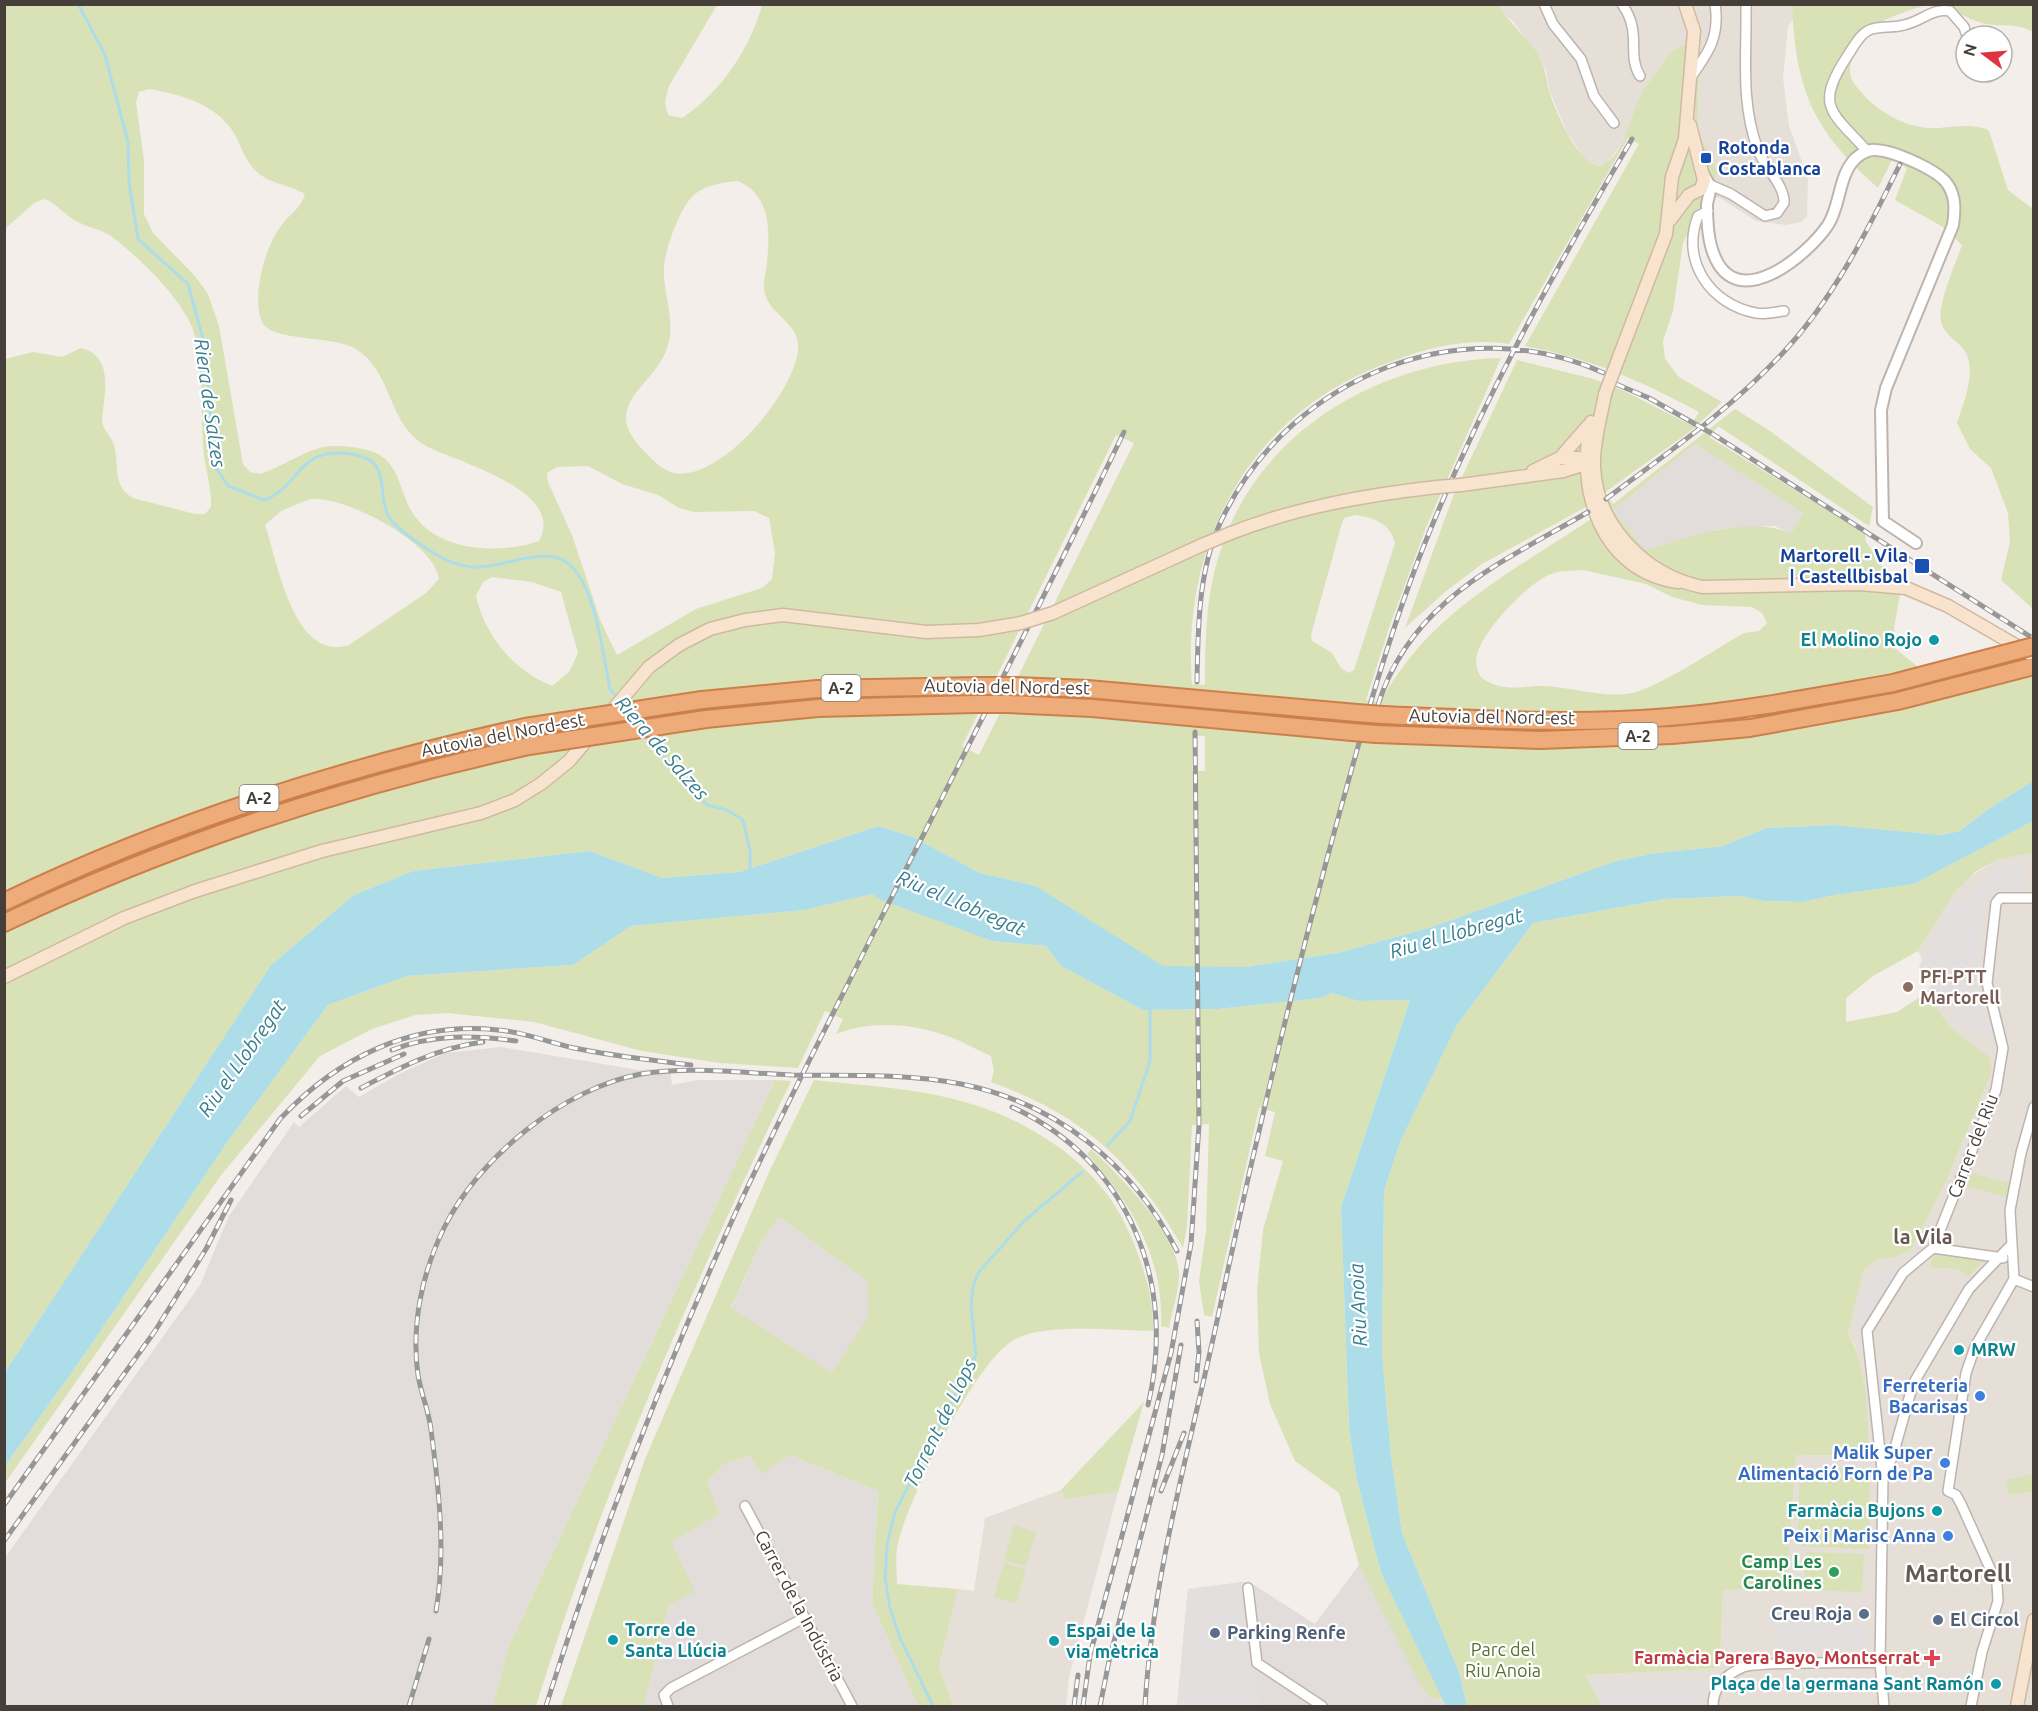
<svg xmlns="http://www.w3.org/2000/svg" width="2038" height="1711" font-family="Ubuntu,sans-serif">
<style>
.residential{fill:#e6dfd8}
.industrial{fill:#e2dddb}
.green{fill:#d9e2b7;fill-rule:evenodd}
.parking{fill:#e2dfde}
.water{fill:#addde8}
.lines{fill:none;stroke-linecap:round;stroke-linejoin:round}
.stream{stroke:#addde8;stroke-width:3}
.minor-casing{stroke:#bdb4ad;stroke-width:12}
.tertiary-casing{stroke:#bdb4ad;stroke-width:14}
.secondary-casing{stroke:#d0b9a1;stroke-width:15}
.motorway-casing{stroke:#cb7f4b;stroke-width:20}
.minor{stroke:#fff;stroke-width:9}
.tertiary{stroke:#fff;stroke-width:10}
.secondary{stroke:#f8e4ce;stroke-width:12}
.motorway{stroke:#edac7a;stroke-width:16}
.rail-casing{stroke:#979797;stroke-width:5}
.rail{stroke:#fff;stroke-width:3;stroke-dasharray:9;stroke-linecap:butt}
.secondary-bridge-casing{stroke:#d0b9a1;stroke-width:15;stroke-linecap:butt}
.motorway-bridge-casing{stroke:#cb7f4b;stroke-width:20;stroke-linecap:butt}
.secondary-bridge{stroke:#f8e4ce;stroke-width:12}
.motorway-bridge{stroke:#edac7a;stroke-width:16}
.transit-dot{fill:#1a4fb4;stroke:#fff;stroke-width:2}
.culture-dot{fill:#0f9aa8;stroke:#fff;stroke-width:2}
.education-dot{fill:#8d6e63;stroke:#fff;stroke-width:2}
.shop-dot{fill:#3f7fe0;stroke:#fff;stroke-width:2}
.leisure-dot{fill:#2e9e5b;stroke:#fff;stroke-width:2}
.service-dot{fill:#5c6f8a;stroke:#fff;stroke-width:2}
.health-dot{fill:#e0444e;stroke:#fff;stroke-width:2}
.labels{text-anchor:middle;stroke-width:4.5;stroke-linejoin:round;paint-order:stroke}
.shield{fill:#fff;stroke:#7e7874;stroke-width:1.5}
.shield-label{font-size:16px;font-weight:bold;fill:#463e39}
.transit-label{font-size:18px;font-weight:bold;fill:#164399;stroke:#fff;text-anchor:start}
.culture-label{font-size:18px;font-weight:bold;fill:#0d838f;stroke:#fff;text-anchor:end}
.street-label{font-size:18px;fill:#463e39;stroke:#fff}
.education-label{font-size:18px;font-weight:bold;fill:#785e54;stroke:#fff;text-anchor:start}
.shop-label{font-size:18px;font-weight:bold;fill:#366cbe;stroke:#fff;text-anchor:end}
.leisure-label{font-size:18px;font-weight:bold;fill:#27864d;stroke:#fff;text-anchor:end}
.service-label{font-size:18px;font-weight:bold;fill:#4e5e75;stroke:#fff;text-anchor:start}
.park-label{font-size:18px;fill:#587133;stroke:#fff}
.health-label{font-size:18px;font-weight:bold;fill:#be3a42;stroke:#fff;text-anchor:end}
.water-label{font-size:20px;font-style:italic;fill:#377e8f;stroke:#fff}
.neighbourhood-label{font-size:20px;font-weight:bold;fill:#675951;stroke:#fff}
.district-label{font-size:24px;font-weight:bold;fill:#675951;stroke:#fff}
</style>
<rect width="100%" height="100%" fill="#f3eeea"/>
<path class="residential" d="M1499,5H1792L1793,19L1788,27L1783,78L1789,126L1808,179L1807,217L1801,222L1786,225L1756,221L1720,198L1707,196L1698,132L1699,47H1677L1669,55L1640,97L1632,123L1621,145L1606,164L1596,166L1584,158L1567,132L1550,92L1546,70L1539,56L1513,21L1504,15Z
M2033,853V1706H1602L1584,1675L1711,1669L1720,1665L1723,1590L1786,1589L1796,1455L1870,1456L1855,1345L1848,1334L1863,1269L1877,1260L1893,1258L1911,1250L1944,1186L1992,1072L1979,1049L1950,1027L1926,993L1933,983L1918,951L1954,893L1966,879L1997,860Z
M1061,1490L1065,1499L1118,1492L1069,1677L1066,1706H953L939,1667L958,1589L974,1591L985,1518Z"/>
<path class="industrial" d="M1695,444L1803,513L1791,533L1774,526L1719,529L1645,550L1613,510Z
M501,1047L639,1070L670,1068L672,1085L697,1080H775L508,1648L493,1706H5L4,1559L200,1285L229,1216L294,1122L299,1127L346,1086L359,1097L397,1075L445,1053Z
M779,1217L867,1281L870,1315L832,1374L731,1309L760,1244Z
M790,1455L878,1491L872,1603L918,1706H644L669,1605L670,1542L720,1514L707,1482L724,1464L750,1456L762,1473Z
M1359,1565L1431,1699L1444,1698L1446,1706H1177L1188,1589L1243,1582L1254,1585L1315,1624Z"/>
<path class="green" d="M5,5H717L669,86L665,102L668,115L682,118C721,92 750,49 762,5H1499C1506,20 1527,37 1538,54C1546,67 1546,80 1550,94C1557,114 1578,165 1601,166C1627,153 1629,117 1641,95C1646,85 1654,77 1660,68C1666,58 1672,49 1683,45L1699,47L1698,132L1718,172L1683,243L1673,311L1663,341L1665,359L1679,377L1722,402L1692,430L1604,493L1613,504L1735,409L1767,429L1873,507L1869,526L1718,426L1709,437L1866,534L1865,540L1900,594L1894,628L1896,649L1917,666L1963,691L1988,666L2033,644V781L1987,810L1960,831L1941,835L1834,825L1766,828L1723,846L1650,854L1613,862L1432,927L1338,953L1246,967H1163L1036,886L980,873L913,837L878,826L739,872L662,878L590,851L413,871L354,895L271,965L5,1372V359L33,352L62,357L81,348C115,357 104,394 102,420C102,428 108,433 112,440C122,462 109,484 133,498L195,514H205L211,507C212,487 204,466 203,445C201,409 203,371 195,336C187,303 138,256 111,236C101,229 89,228 78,222C65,216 58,204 45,199L34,203L5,229ZM149,89C180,94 216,104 234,133C241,145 244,159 255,170C268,184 288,184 305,194C301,209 289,214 281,226C265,246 251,298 262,322C271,342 333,335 356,349C393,372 387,424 426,446C456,462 567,490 539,541C500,555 436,552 412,512C402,496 400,472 385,459C373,448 349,446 332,446C309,447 283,467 260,474L250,472L243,464L219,326L208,294L195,276L153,233L144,214V161L136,102L139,92ZM1628,138L1639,144L1525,346C1590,358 1641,381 1699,412L1691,425L1622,390L1594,379L1517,360L1454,494L1405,628L1445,592L1482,564L1586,507L1591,519C1523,565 1448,603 1400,671C1393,681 1385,691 1381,703L1366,700L1390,625L1427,525L1501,358C1380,361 1260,430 1221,549C1206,592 1205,639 1205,685L1192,684C1181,539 1252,410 1393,361C1431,347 1467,338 1509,344ZM738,181C771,195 770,231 767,263C766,272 763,282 764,290C769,317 801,322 798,350C794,394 720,482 674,473C661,470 651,458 642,449C597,401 661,385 669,341C674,315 663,293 664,268C664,252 681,204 695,194C706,185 724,182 738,181ZM1116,435L1134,443L979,755L962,746ZM1695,444L1803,513L1791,533C1745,515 1691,537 1645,550L1613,510ZM588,466L622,484L658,495L679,508L694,512L754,511L769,518L775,553L772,579L762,588L696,609L617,655L601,622L572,535L548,482L547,473L557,467ZM310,499C346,496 434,542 439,579L426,593L349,645C293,663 277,559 265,525L281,511ZM1355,515C1373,517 1391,524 1395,543L1354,670L1349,673L1341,668L1332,653L1312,641L1311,635L1342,523L1344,518ZM1583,570L1646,584L1672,597L1702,605L1752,607L1762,613L1767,623L1759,631L1744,633C1715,649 1655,691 1626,694C1598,697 1570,687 1543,686C1521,686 1501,693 1481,677C1477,670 1475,664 1477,655C1482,631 1528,583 1551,574C1561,570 1572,571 1583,570ZM492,577L532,582L561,592L578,653L569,672L552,686C514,671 485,636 476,596L483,582ZM1193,736H1205V771H1192Z
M1792,5H1926C1890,17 1867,21 1852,60C1847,75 1852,82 1862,93C1880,114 1910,130 1939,128C1955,127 1975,123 1989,131L2008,190L2033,209V609L2001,580L2010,542L2008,513L1991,468L1970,449L1957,423C1963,404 1978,370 1964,350C1957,340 1944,335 1941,322C1937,304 1956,263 1962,245L1943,227L1895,200L1907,168L1892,160L1878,188C1813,130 1796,92 1792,5Z
M1939,5H2033V32C2017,22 2000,28 1982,23C1966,19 1955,9 1939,5Z
M2033,821V853L1997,860L1975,872L1954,893L1918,951L1873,976L1846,998V1022L1897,1012L1926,993L1950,1027L1989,1057L1992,1072L1944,1186L1911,1250L1893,1258L1877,1260L1863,1270L1848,1334C1869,1369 1866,1416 1870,1456L1796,1455L1786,1589L1723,1590L1720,1665L1711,1669L1585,1675L1602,1706H1467L1459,1672L1402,1533L1391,1456L1382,1352L1384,1191L1400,1142L1457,1025L1533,923L1665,899L1740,896L1764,901L1802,902L1835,895L1914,884Z
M872,894L992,941L1046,946L1061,966L1143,1010L1218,1009L1321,998L1332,993L1358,1001L1410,1000L1341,1207L1349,1428L1356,1476L1381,1573L1444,1698L1431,1699L1419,1683L1359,1565L1339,1493L1295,1461L1270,1404L1259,1353L1257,1290L1263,1230L1283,1161L1265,1156L1275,1112L1259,1108L1212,1317L1204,1315L1199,1281L1206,1231L1209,1124L1192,1125L1187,1227L1183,1248C1134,1163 1085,1116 991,1082L994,1071L991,1056C977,1050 964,1042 950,1037C915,1023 870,1020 836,1034L843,1019L825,1011L798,1068L720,1063L642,1051L534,1022L447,1013L415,1015L372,1029L320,1056L222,1174L5,1483V1466L89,1348L228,1141L328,1005L407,976L573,965L631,926L804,910Z
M775,1080L791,1081C693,1286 603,1488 536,1706H493L508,1648Z
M814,1080C907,1090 981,1091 1060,1148C1092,1172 1117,1201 1132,1239C1144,1268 1154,1300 1153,1331C1117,1331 1041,1322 1012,1341C974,1365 909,1497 898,1543C895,1555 897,1571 897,1584L958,1589L939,1667L953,1706H918L872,1603L878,1491L790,1455L762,1474L750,1456L724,1464L707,1482L720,1514L671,1542L695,1591L669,1605L644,1706H561L645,1459L770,1170ZM779,1217L867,1281L869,1315L832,1373L731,1308L760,1244Z
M1091,1149C1119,1175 1176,1232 1179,1272C1180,1289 1172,1311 1169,1328L1161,1326C1164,1258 1131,1202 1087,1154Z
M1972,1173L2011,1184L2009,1198L1965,1186Z
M1934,1253L1986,1258L1968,1277L1959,1269L1930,1267Z
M1144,1402L1118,1492L1065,1499L1061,1490Z
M1800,1469L1870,1471L1869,1549L1797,1546Z
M2033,1474V1491L2009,1495L2006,1480Z
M1014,1525L1036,1532L1026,1566L1004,1560Z
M1806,1552L1864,1554L1862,1592L1803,1590Z
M1004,1563L1026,1569L1016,1603L994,1597Z"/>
<path class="parking" d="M2024,862L2022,890H2004L1983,907L1976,983L1992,1035L1980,1034L1961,1025L1919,967L1933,935L1951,907L2000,866Z
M1888,1266L1907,1268L1863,1334L1858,1327L1857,1315L1865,1286L1876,1271Z
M1243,1582L1259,1706H1177L1188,1589Z
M1776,1610L1850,1614L1851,1621H1867L1866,1648L1776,1651Z
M1704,1681L1705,1706H1605L1589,1682Z"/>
<path class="water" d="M2033,781V821L1914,884L1835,895L1802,902L1764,901L1740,896L1665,899L1533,923L1457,1025L1400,1142L1384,1191L1382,1352L1391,1456L1402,1533L1459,1672L1467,1706H1446L1381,1573L1356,1476L1349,1428L1341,1207L1410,1000L1358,1001L1332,993L1321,998L1218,1009L1143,1010L1061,966L1046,946L992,941L879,899L872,894L804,910L631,926L573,965L407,976L328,1005L228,1141L89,1348L5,1466V1372L271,965L354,895L413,871L590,851L662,878L739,872L878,826L913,837L980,873L1036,886L1163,966L1246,967L1338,953L1432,927L1613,862L1650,854L1723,846L1766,828L1834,825L1941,835L1960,831L1987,810Z"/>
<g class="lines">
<path class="stream" d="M78,4L105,55L128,142L129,182L138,239L188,284L206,350L210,414L216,468L228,486L264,500C301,487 296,446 351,454C394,460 375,492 389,517C396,529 430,552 443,558C451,563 464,566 473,567C500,570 547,543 570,565C596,589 603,655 610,689L617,698
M645,735L707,805L727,810L743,820L750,851V870
M1108,1145L1130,1121L1150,1061V1006
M933,1706L900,1638L890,1608L885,1578L887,1545L895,1512L976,1355L971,1306L973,1287L978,1273L1024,1221L1082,1172"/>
<g class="minor-casing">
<path id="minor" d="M1544,4L1553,24L1581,59L1594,96L1614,123
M1622,4C1643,34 1626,53 1640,76
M1691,77C1709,52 1720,36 1715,4
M1867,151C1831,111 1814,107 1848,55C1854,46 1861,32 1872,29C1882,26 1894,28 1904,25C1923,21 1931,8 1950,11L1964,27L1967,36
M1708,184L1731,194L1765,216L1777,213L1784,203C1785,185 1764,167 1758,150C1740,102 1747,55 1746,4
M1708,211L1698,216C1680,261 1711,305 1756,313C1764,315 1775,312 1784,311
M1933,1248L2003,1258
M2014,1279L2034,1287
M1883,1479L1867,1331L1903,1273L1933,1248L1996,1090L2003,1048L1987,983L1996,903L2000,898H2034
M745,1506L852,1706
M1248,1588L1257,1663L1322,1706
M668,1706L664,1695L671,1688L804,1618
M1713,1706C1713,1688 1724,1676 1741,1668C1753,1661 1859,1663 1880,1662
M1884,1706L1880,1662L1883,1479L1893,1455L1913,1384L1969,1289L2012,1244
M1971,1706L1982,1652L1998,1601L1997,1584L1961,1504L1956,1495L1948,1491L1966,1373L1975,1347L2014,1279L2010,1210L2021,1153L2034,1107"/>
</g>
<g class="tertiary-casing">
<path id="tertiary" d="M1704,175C1705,179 1709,183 1710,187C1711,193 1707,200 1707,205C1707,220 1708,241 1714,255C1737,314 1807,256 1828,225C1841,205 1838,175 1856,158C1862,153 1868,149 1876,150C1894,151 1939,170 1948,185C1956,197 1955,211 1953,225L1886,388L1881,410L1883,521L1916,543"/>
</g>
<g class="secondary-casing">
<path id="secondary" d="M1670,220L1689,195L1701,189L1704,180L1690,125
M1619,357L1666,234L1672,177L1685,139L1694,31L1685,4
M1605,394C1601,417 1593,442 1594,466C1596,525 1645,575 1702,587L1859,584L1906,588L1948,606L2034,656
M1591,422C1576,489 1600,571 1678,582
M1560,458L1588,426
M1533,471L1560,458H1580L1589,467
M1461,485L1563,471L1582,465L1587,455
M1231,533C1298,507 1366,495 1437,487
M1053,613L1202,545
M4,977L124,918L195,891L322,851L481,813L515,800L542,783L569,761L649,667L679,645L710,629L745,620L783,615L926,632L979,630L1021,623
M2017,1706L2034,1620"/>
</g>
<g class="motorway-casing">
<path id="motorway" d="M1016,686L1088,689L1357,713
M702,700L817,689L980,686
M1008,704L1092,708L1352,732
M1383,715C1478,719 1574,725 1669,717C1744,711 1819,696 1893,683
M706,719L818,708L975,704
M1376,734L1540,740L1672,735L1750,728L1898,701L2034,666
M4,902C171,821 345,767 525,727
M4,923C172,843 347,786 529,746"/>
</g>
<use href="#minor" class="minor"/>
<use href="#tertiary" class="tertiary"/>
<use href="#secondary" class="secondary"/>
<use href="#motorway" class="motorway"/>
<g class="rail-casing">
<path id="rail" d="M1616,384L1649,398L1711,433L2034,639
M1606,499C1666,454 1727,412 1779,357C1832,302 1867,232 1900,164
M1197,682C1198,626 1198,564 1225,513C1294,376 1462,308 1604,373
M1378,705C1411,600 1501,563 1588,512
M392,1050C433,1034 474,1035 516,1041
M361,1088C401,1067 437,1048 483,1042
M1012,1107C1130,1161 1177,1284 1148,1405
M301,1116L343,1081L404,1054
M1196,1381L1199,1352L1197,1321
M1161,1491L1184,1433
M4,1505L280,1119C338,1057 412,1021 498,1030C524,1032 548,1042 574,1048C612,1056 652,1060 691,1065
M4,1541L155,1331L206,1249L231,1200
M436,1611C446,1553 439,1489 431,1430C429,1411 421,1394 418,1375C411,1325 422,1273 444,1228C478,1158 564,1088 641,1074C691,1066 742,1073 792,1075C848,1076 906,1073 961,1084C1057,1103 1133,1165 1177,1251
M409,1706L429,1639
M546,1706C599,1538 663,1374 735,1214C779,1118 828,1024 875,930C959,764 1044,599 1124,432
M1074,1706L1078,1675
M1083,1706L1090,1655L1171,1353L1191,1244L1199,1125L1195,732
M1100,1706L1109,1661L1162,1455L1181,1345
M1145,1706C1153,1570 1192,1440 1220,1307C1252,1155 1288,1004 1328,855C1356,753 1383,651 1421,553C1478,408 1553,273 1632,139"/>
</g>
<use href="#rail" class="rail"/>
<g class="secondary-bridge-casing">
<path id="secondary-bridge" d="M1605,394L1619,357
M1437,487L1461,485
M1202,545L1231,533
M1021,623L1053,613"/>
</g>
<g class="motorway-bridge-casing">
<path id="motorway-bridge" d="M1893,683L2034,646
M980,686H1016
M975,704H1008
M1357,713L1383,715
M525,727L702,700
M1352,732L1376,734
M529,746L706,719"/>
</g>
<use href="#secondary-bridge" class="secondary-bridge"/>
<use href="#motorway-bridge" class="motorway-bridge"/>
</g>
<g class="transit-dot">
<rect x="1700" y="152" width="12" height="12" rx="3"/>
<rect x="1914" y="558" width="16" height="16" rx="3"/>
</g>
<g class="culture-dot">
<circle cx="1934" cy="640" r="6"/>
<circle cx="1959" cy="1350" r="6"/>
<circle cx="1937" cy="1511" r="6"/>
<circle cx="613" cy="1640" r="6"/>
<circle cx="1054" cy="1641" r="6"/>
<circle cx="1996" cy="1684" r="6"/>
</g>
<circle class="education-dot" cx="1908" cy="987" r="6"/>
<g class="shop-dot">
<circle cx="1980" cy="1396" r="6"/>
<circle cx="1945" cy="1463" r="6"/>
<circle cx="1948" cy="1536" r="6"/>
</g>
<circle class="leisure-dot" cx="1834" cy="1572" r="6"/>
<g class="service-dot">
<circle cx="1864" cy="1614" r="6"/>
<circle cx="1938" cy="1620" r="6"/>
<circle cx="1215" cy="1633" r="6"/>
</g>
<path class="health-dot" d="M1929 1649h6v6h6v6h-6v6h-6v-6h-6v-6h6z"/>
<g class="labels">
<g class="shield">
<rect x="821.5" y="675" width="39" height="26" rx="4.5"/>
<rect x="1618.5" y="723" width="39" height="26" rx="4.5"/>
<rect x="239.5" y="785" width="39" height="26" rx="4.5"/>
</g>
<g class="shield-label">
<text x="841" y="694">A-2</text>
<text x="1638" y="742">A-2</text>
<text x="259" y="804">A-2</text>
</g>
<g class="transit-label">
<text x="1718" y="154">Rotonda<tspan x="1718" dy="21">Costablanca</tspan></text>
<text x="1908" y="562" text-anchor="end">Martorell - Vila<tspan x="1908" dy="21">| Castellbisbal</tspan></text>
</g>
<g class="culture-label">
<text x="1922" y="646">El Molino Rojo</text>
<text x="1971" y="1356" text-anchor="start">MRW</text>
<text x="1925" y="1517">Farmàcia Bujons</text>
<text x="625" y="1636" text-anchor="start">Torre de<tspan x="625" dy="21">Santa Llúcia</tspan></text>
<text x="1066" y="1637" text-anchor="start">Espai de la<tspan x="1066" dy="21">via mètrica</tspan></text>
<text x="1984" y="1690">Plaça de la germana Sant Ramón</text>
</g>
<g class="street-label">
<text transform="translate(1007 687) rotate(1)" y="6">Autovia del Nord-est</text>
<text transform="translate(1492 717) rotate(1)" y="6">Autovia del Nord-est</text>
<text transform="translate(503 735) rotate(-11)" y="6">Autovia del Nord-est</text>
<text transform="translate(1973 1146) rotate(-69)" y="6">Carrer del Riu</text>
<text transform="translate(799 1606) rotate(62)" y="6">Carrer de la Indústria</text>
</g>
<g class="education-label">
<text x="1920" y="983">PFI-PTT<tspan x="1920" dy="21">Martorell</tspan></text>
</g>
<g class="shop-label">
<text x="1968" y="1392">Ferreteria<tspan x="1968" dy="21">Bacarisas</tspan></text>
<text x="1933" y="1459">Malik Super<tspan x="1933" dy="21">Alimentació Forn de Pa</tspan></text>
<text x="1936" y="1542">Peix i Marisc Anna</text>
</g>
<g class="leisure-label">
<text x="1822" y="1568">Camp Les<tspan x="1822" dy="21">Carolines</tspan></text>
</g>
<g class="service-label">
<text x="1852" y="1620" text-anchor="end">Creu Roja</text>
<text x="1950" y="1626">El Circol</text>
<text x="1227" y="1639">Parking Renfe</text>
</g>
<g class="park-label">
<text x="1503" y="1656">Parc del<tspan x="1503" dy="21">Riu Anoia</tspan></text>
</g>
<g class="health-label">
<text x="1920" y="1664">Farmàcia Parera Bayo, Montserrat</text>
</g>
<g class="water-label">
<text transform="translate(210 403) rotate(82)" y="7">Riera de Salzes</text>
<text transform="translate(662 748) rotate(49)" y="7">Riera de Salzes</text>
<text transform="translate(961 903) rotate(23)" y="7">Riu el Llobregat</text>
<text transform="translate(1456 933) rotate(-16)" y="7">Riu el Llobregat</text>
<text transform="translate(242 1058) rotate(-55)" y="7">Riu el Llobregat</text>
<text transform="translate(1358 1305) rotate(-93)" y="7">Riu Anoia</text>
<text transform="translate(940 1423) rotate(-64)" y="7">Torrent de Llops</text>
</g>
<g class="neighbourhood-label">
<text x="1923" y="1244">la Vila</text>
</g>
<g class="district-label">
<text x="1958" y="1582">Martorell</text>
</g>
</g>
<rect width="2038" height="1711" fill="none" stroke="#463e39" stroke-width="12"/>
<g transform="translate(1984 54) rotate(286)"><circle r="28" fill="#ffffff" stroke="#b5b2b0" stroke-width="1.5"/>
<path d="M0-4.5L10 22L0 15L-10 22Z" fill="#e03341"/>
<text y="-9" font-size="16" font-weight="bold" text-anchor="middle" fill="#463e39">N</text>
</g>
</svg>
